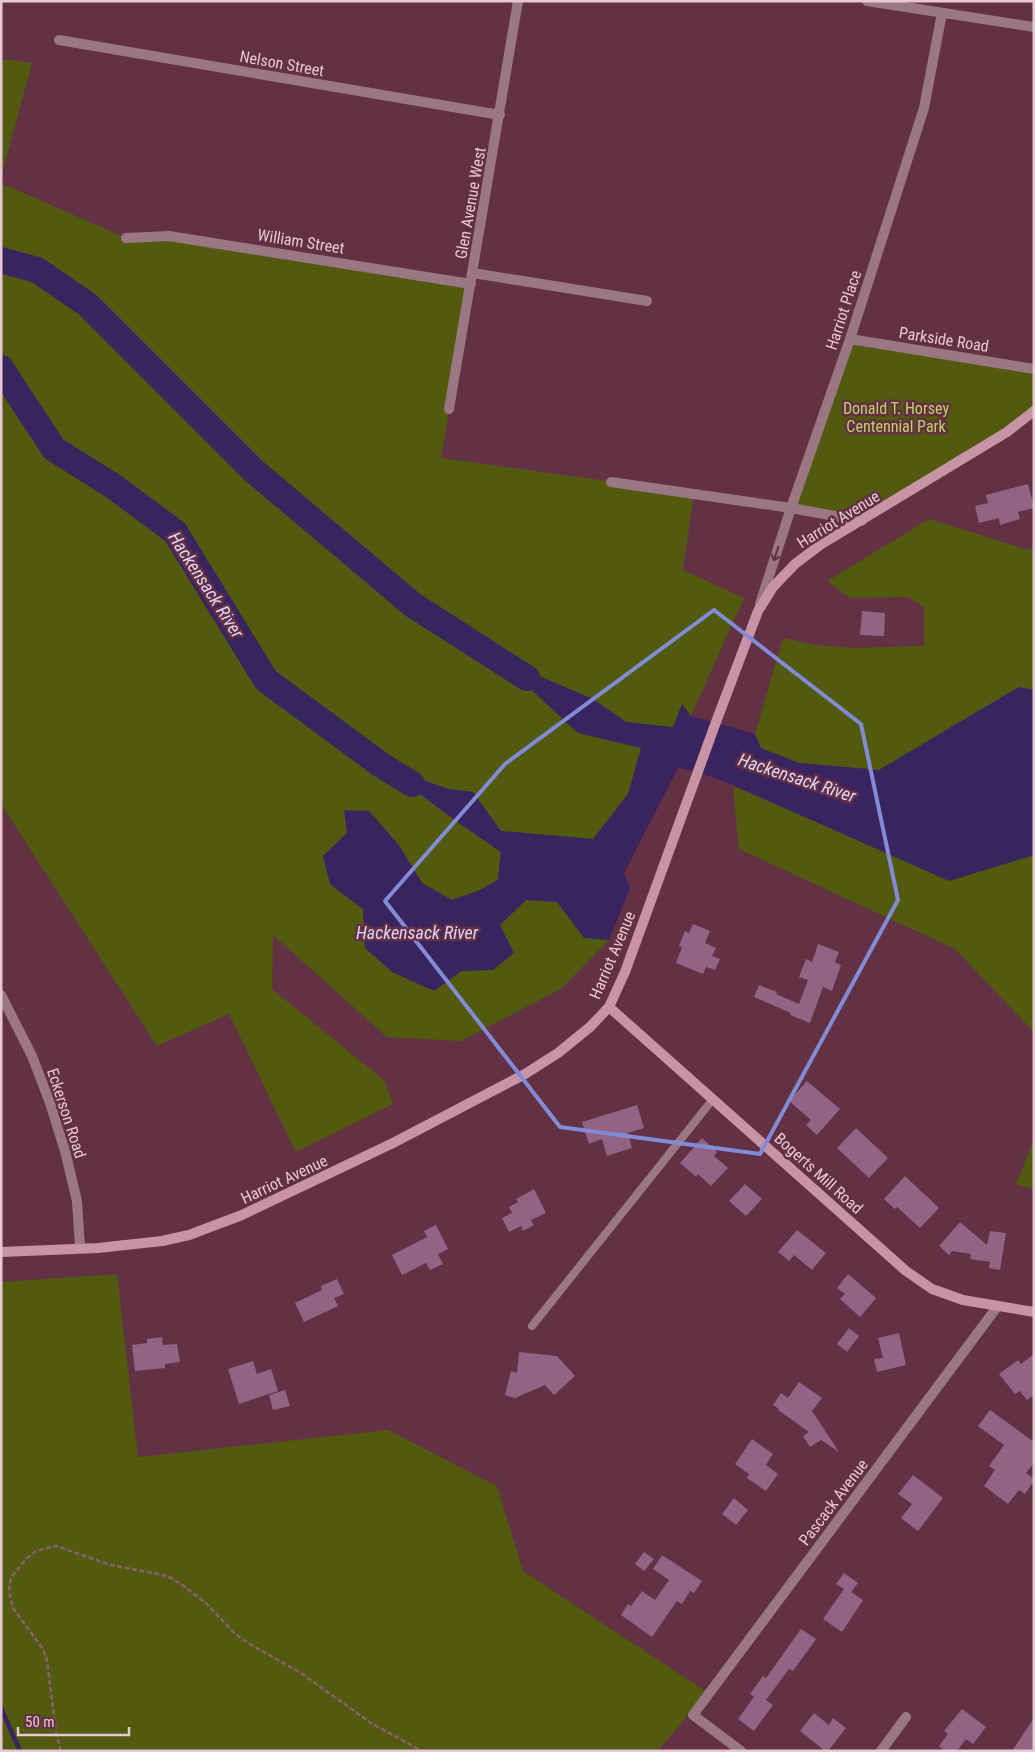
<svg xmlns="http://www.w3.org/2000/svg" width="1035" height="1752" font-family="'Roboto Condensed',sans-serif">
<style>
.green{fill:#515a0f}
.water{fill:#392460}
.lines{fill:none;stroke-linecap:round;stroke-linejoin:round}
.stream{stroke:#392460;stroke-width:4.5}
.river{stroke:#392460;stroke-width:26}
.building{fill:#916385}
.path{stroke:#8c5f6f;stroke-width:2.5;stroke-dasharray:5 2.5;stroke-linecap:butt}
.lane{stroke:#9a7783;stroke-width:8}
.street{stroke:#9a7783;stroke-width:10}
.secondary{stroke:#c993a6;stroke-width:10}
.oneway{stroke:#633144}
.marked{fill:none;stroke:#828bd5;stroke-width:4;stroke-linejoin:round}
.labels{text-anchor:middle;stroke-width:5;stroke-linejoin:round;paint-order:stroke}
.street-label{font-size:16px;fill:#e8c8d2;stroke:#633144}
.park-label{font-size:16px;fill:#c0d066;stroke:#633144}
.water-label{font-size:18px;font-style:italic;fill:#ded4fa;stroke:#633144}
</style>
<rect width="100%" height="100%" fill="#633144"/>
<path class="green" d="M1,59L32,63L1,178Z
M1,183L126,238L170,236L471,284L441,458L694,493L683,570L744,598L691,716L682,705L673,728L626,722L593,699L499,659L578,733L642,747L628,794L593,839L501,831L472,792L448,789L383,766L456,821L501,852L498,880L478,891L452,900L422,883L398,844L347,833L323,856L330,884L363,909L365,948L434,991L461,971L493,970L500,925L526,900L557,902L584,937L609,940L561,989L461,1041L387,1037L273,935L272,989L385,1081L393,1104L296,1152L229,1014L157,1046L1,804Z
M850,339L1034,369V411L862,521L791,508Z
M929,519L1028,550L1034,548V690L1019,687L879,770L799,763L760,748L755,734L783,638L816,645L851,648L924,646V607L908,597L850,598L827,581Z
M733,786L949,880L1034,855V1032L955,949L739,849Z
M1034,1140V1189L1016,1184Z
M117,1274L138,1457L388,1430L497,1486L523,1571L707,1692L658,1751H1V1282Z"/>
<path class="water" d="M497,658L593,699L626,722L673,727L682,704L691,716L755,734L761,748L799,763L879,770L1019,687L1034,690V855L949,881L733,785L696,771L678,768L624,873L630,888L609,940L584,938L557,902L526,900L500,925L514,953L493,970L461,971L434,991L392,972L365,948L363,909L330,884L323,856L347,833L344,810L369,811L398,844L422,883L452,900L478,891L498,880L501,852L456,821L381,765L448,789L473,792L501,831L593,839L628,794L641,748L578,733Z"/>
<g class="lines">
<path class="stream" d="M1,1708L20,1751"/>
<path class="river" d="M1,260L37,270L88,305L254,471L413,605L527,678
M1,368L54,449L113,486L175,532L266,680L381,765L412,784"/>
</g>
<path class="building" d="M1028,484L1034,508L1018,512L1020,519L1000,525L999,518L979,523L975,506L988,503L986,495Z
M862,611L885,613L884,636L860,635Z
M693,924L710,931L705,943L716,948L712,956L720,959L715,970L706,967L703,974L676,963L682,947L679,946L685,931L689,933Z
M818,944L839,952L835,962L841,965L832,991L823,987L810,1023L790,1015L791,1013L754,997L759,985L777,992L776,994L799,1004L808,980L799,977L806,959L812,962Z
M807,1081L840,1109L817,1135L806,1125L811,1120L789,1101Z
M637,1105L644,1128L628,1133L632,1148L607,1156L602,1139L589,1144L582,1122Z
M856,1128L888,1158L869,1178L837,1148Z
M702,1138L717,1152L714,1156L728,1168L711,1186L698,1174L696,1177L680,1163Z
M905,1176L939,1208L920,1228L897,1207L895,1209L884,1199Z
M745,1184L762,1199L746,1216L729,1201Z
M534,1189L546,1213L531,1220L534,1225L523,1231L521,1226L509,1232L502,1218L512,1213L509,1207L518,1202L516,1199Z
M960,1222L987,1245L990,1231L1006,1233L1000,1270L989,1268L990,1262L970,1259L971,1254L952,1251L949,1255L939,1246Z
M436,1225L448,1249L438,1254L443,1264L430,1270L426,1263L402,1275L392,1255L427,1237L424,1231Z
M797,1230L826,1253L812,1270L794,1255L789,1261L778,1252Z
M848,1274L876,1298L860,1317L840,1299L845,1294L837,1288Z
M337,1279L344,1294L334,1298L338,1306L304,1322L295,1303L322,1290L321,1286Z
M849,1328L859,1336L847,1352L837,1344Z
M899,1333L906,1365L877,1372L874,1359L883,1358L878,1338Z
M162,1337L163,1345L177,1344L180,1362L165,1364V1368L135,1371L132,1345L147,1343V1339Z
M519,1352L557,1356L575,1376L554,1395L545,1385L515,1398L505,1395L511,1371L517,1373Z
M1034,1354V1395L1027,1400L1020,1391L1015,1394L999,1374L1018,1360L1021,1364Z
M253,1361L257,1374L271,1369L278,1391L239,1404L228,1369Z
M799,1382L822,1398L812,1411L839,1452L821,1440L810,1447L803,1436L809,1432L778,1410L779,1409L773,1405L781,1393L788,1398Z
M285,1390L290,1406L273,1410L269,1395Z
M990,1410L1034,1442V1463L1026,1473L1034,1479V1481L1025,1494L1019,1490L1008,1504L984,1486L995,1470L989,1466L1004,1445L978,1426Z
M752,1439L773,1454L766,1465L778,1474L766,1491L747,1478L749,1474L735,1464Z
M913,1475L943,1498L918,1531L901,1518L912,1504L898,1494Z
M734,1498L748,1510L736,1525L722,1514Z
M644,1552L654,1559L644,1571L635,1564Z
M662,1555L702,1581L694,1593L690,1591L682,1604L677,1601L652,1637L621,1615L628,1604L631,1606L642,1591L655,1600L669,1580L653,1569Z
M844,1573L858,1583L851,1592L863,1600L842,1632L823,1619L844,1589L836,1584Z
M801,1629L816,1639L793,1671L789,1669L766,1700L773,1705L754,1731L738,1719L754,1697L750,1694L763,1676L766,1678Z
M962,1709L986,1727L973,1744L966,1739L957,1751H945L939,1746L948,1734L944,1731Z
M814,1713L829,1725L833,1718L846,1728L828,1751H825L800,1731Z
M1034,1718V1751H1012Z"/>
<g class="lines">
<path class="path" d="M61,1751L56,1733L47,1660L43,1649L13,1608L9,1592L10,1582L13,1575L27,1558L36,1551L56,1546L111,1565L168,1576L182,1585L207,1604L233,1632L248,1643L301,1673L371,1723L422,1751"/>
<path class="lane" d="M532,1326L713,1099"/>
<path class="street" d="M867,1L1034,27
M59,40L500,115
M126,238L169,236L471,284
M473,273L647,301
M850,339L1034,369
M449,409L518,1
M611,482L791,508L862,521
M760,604L791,508L850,339L924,108L942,13
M1,995L32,1056L50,1103L65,1151L77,1201L80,1248
M741,1751L693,1715L997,1307
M881,1751L906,1717"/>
<path class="secondary" d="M609,1007L906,1271L932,1289L963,1300L1034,1312
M1,1252L98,1248L162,1241L189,1235L242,1215L393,1143L525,1074L558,1053L590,1027L609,1007L625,972L716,722L758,611L773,587L795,564L820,545L1007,432L1034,411"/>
</g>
<defs><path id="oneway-shaft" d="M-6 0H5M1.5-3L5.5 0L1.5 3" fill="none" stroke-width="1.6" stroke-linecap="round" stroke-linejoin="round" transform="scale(1.25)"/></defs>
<use class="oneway" href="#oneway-shaft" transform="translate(776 554) rotate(108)"/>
<path class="marked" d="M714,610L861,724L898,900L760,1154L560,1127L385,901L505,764Z"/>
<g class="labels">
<g class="street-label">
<text transform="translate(282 63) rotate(10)" y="6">Nelson Street</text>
<text transform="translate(470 203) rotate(-80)" y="6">Glen Avenue West</text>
<text transform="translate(301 241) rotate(9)" y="6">William Street</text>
<text transform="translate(843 310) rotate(-72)" y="6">Harriot Place</text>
<text transform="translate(944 339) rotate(9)" y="6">Parkside Road</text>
<text transform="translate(838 519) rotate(-32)" y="6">Harriot Avenue</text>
<text transform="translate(612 955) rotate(-67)" y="6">Harriot Avenue</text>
<text transform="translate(67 1113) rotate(72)" y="6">Eckerson Road</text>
<text transform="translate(819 1173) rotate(42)" y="6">Bogerts Mill Road</text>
<text transform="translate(284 1179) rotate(-25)" y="6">Harriot Avenue</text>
<text transform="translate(833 1502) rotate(-53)" y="6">Pascack Avenue</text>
</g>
<g class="park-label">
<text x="896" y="414">Donald T. Horsey<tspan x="896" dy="18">Centennial Park</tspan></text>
</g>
<g class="water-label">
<text transform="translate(206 585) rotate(57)" y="6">Hackensack River</text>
<text transform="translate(797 778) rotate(18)" y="6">Hackensack River</text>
<text x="417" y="939">Hackensack River</text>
</g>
</g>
<rect width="1035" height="1752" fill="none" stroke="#e8c8d2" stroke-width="5"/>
<path d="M18 1727v8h111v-8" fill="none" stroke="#e8c8d2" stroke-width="2.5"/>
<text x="25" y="1727" font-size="15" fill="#e8c8d2" stroke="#633144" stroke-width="4" paint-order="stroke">50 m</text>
</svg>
